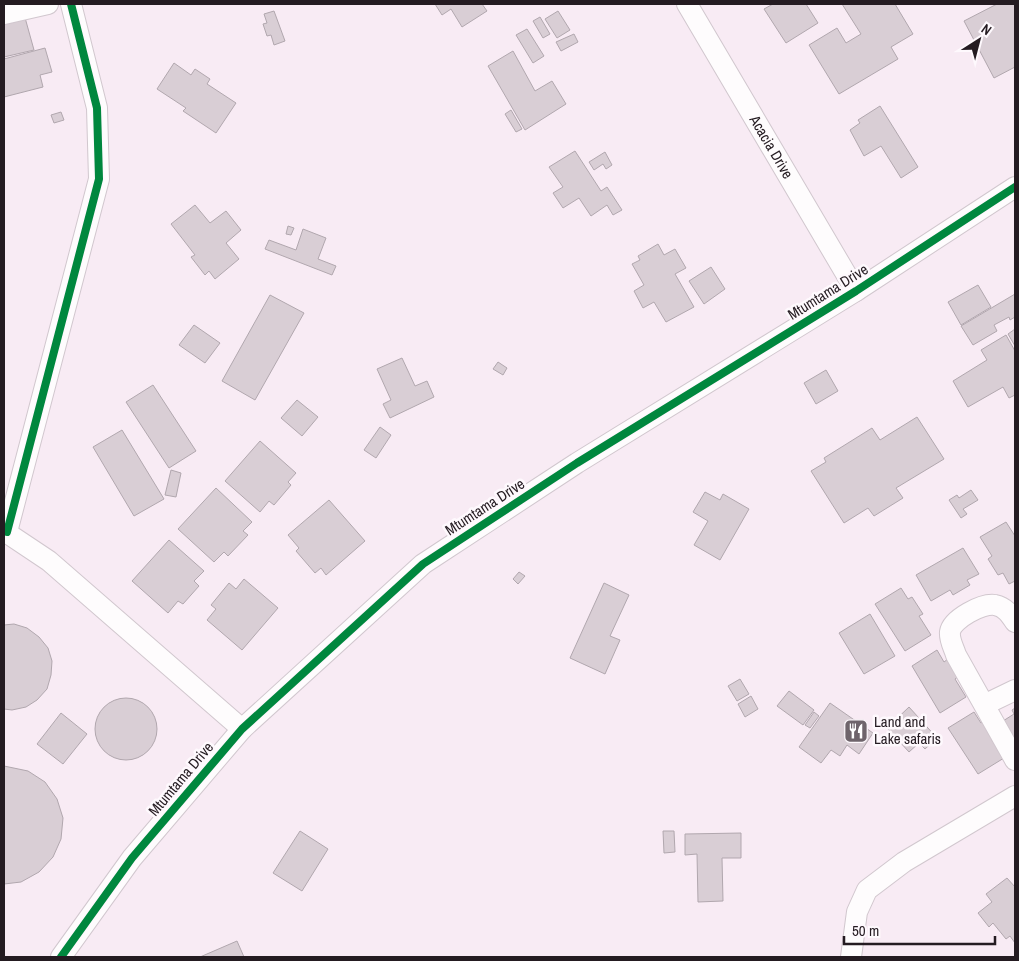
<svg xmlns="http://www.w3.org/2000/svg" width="1019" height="961" font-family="'Archivo Narrow',sans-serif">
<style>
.building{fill:#d9ced5;stroke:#b1a7ae}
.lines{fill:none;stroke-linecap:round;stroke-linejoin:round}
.minor-casing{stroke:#d1c7ce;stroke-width:22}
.minor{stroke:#fefcfd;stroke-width:20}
.cycleway-casing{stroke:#fef9fd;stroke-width:11}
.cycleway{stroke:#00873e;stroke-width:8}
.labels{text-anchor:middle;stroke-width:5;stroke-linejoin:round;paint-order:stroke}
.street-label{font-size:15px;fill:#241b21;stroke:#fef9fd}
.poi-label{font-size:15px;fill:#241b21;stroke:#fef9fd;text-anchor:start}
</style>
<rect width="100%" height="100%" fill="#f8ebf4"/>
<path class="building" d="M435,4H482L487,11L462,27L451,9L442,15Z
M773,4H806L818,23L786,43L764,9Z
M842,4H895L913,34L891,47L898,59L839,94L809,45L837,28L846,43L861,34Z
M997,4H1015V67L994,78L964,21Z
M274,11L285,41L274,45L271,35L267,36L263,24L267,23L264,14Z
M558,11L570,30L557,38L545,19Z
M24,14L34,50L4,57V19Z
M540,17L550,34L543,38L533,21Z
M527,29L544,56L533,63L516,35Z
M574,34L578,42L561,51L556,42Z
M45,48L52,72L40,75L43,87L4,97V59Z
M513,51L535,91L552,81L566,104L525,130L488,66Z
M174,63L191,75L195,69L210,79L207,84L236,103L216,133L183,111L186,108L157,89Z
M880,106L918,167L901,178L881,146L864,156L850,130L860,123L858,120Z
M511,110L522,129L516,132L505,114Z
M61,112L64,120L54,123L51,115Z
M575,151L601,191L607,187L622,210L613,215L607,205L591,216L579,198L563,208L553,193L563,187L549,167Z
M605,152L612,165L606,169L603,164L594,170L589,162Z
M195,205L210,223L226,211L241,230L226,243L239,259L215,279L209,271L205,275L191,257L195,255L171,224Z
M288,226L294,228L291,235L286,234Z
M303,229L326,238L318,259L336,266L332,275L265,249L269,240L296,250Z
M658,244L664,255L675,249L686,268L675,274L694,307L666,322L654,302L643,308L634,291L644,285L632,264L640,260L638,256Z
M711,267L725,289L704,304L689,281Z
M978,285L991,307L961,325L948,302Z
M1015,294V317L1010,320L1009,317L994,325L997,331L973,345L961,326Z
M270,295L304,313L255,400L222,381Z
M194,325L220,343L205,363L179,345Z
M1015,329V346L1008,334Z
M1006,335L1015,351V395L1009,398L1003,387L968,407L953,381L987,360L981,350Z
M402,358L415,386L427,381L434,397L390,418L383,404L391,400L377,369Z
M498,362L507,368L503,375L493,369Z
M826,370L838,391L816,404L804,383Z
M153,385L196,451L169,468L126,402Z
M297,400L318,417L302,436L281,418Z
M917,417L944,459L896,488L903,498L874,516L868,508L844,523L811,471L826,462L824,458L872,428L880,440Z
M380,427L391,435L376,458L364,450Z
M122,430L164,499L134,516L93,447Z
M260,441L296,473L288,482L291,485L274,505L269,501L260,512L225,481Z
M171,470L181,473L176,497L165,495Z
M216,488L252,522L243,531L248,535L228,556L224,552L214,562L178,529Z
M971,490L978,500L963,509L967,514L961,518L949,500L957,495L959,498Z
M705,492L720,500L723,494L749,509L720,560L694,545L708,521L693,512Z
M329,500L365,541L326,575L321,568L315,573L296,551L299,548L288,535Z
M1006,522L1015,536V581L1009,584L1003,573L998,575L988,559L992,556L980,537Z
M169,540L204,571L194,581L199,586L183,604L178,601L168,613L132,581Z
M963,548L979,574L967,580L970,585L953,595L950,590L931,601L916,575Z
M519,572L525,576L518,584L513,579Z
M244,579L278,608L242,650L207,620L216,609L211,605L229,583L236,589Z
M604,583L629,595L610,636L620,640L605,674L570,658Z
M901,588L908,599L912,597L923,614L919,616L931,635L905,651L875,604Z
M870,614L895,656L864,674L839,633Z
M14,624L27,628L39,637L48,648L52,661L51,675L47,689L37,700L26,707L12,710L4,709V625Z
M937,650L944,662L948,659L959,676L955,679L966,697L940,713L912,666Z
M740,679L749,694L737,701L728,686Z
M789,691L814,710L803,725L777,706Z
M751,696L758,709L745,717L738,704Z
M95 729a31 31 0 1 1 62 0a31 31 0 1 1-62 0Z
M830,703L873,733L859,754L847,745L840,756L831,750L821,763L799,747Z
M909,707L937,738L925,749L919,743L909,752L887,728Z
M1015,708V740L1003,721L1014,714L1012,710Z
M814,712L819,716L810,728L805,725Z
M974,712L981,723L985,720L996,737L992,740L1004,758L978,774L948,728Z
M61,713L87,734L63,764L37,744Z
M4,766L28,771L45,782L57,799L63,818L61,839L53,857L39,872L21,882L4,884Z
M300,831L328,849L302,891L273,873Z
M663,831H674L675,852L664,853Z
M741,833V858H722L723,901L698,902L697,854L685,855V834Z
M1007,878L1015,887V943L1010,936L1006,939L993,923L989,927L978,913L992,902L986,894Z
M237,941L244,957H200Z"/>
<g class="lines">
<g class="minor-casing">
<g id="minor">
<path id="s1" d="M687,4L856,291"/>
<path d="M4,14L48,4"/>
<path d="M4,531L49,561L242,729"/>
<path d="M7,532L99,179L97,108L71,4"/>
<path d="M1015,622C1010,614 1005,607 995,605C982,603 952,619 950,632C949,640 954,648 956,655L1015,760"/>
<path d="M986,704L1015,690"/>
<path d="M61,957L132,858L242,729L423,564L577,463L856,291L1015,187"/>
<path d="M851,957L857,912L867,890L904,862L1015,796"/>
</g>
</g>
<use href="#minor" class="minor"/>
<g class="cycleway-casing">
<path id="cycleway" d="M7,532L99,179L97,108L71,4
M61,957L132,858L242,729L423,564L577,463L856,291L1015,187"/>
</g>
<use href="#cycleway" class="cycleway"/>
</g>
<defs>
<g id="restaurant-square" transform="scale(1.25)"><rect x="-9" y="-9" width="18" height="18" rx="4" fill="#6e646b" stroke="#fef9fd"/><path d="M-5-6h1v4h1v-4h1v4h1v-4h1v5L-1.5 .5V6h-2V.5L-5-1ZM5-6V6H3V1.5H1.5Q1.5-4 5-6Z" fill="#fff"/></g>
</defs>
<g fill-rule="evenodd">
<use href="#restaurant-square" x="856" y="731"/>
</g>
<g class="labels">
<g class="street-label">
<text dy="5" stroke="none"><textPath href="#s1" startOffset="166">Acacia Drive</textPath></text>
<text transform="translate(828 292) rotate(-32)" y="5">Mtumtama Drive</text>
<text transform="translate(485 507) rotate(-33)" y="5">Mtumtama Drive</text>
<text transform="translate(181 779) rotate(-50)" y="5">Mtumtama Drive</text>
</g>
<g class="poi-label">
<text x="874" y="727">Land and<tspan x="874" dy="17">Lake safaris</tspan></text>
</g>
</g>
<rect width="1019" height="961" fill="none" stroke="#241b21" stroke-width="10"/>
<g transform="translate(979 40) rotate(36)" stroke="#fef9fd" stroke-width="4" paint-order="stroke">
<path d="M0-4L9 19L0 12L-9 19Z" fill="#241b21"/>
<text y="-8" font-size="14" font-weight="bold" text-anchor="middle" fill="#241b21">N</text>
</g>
<path d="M844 936v8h151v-8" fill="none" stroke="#241b21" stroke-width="2.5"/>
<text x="852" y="936" font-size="15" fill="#241b21" stroke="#fef9fd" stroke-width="4" paint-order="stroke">50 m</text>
</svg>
